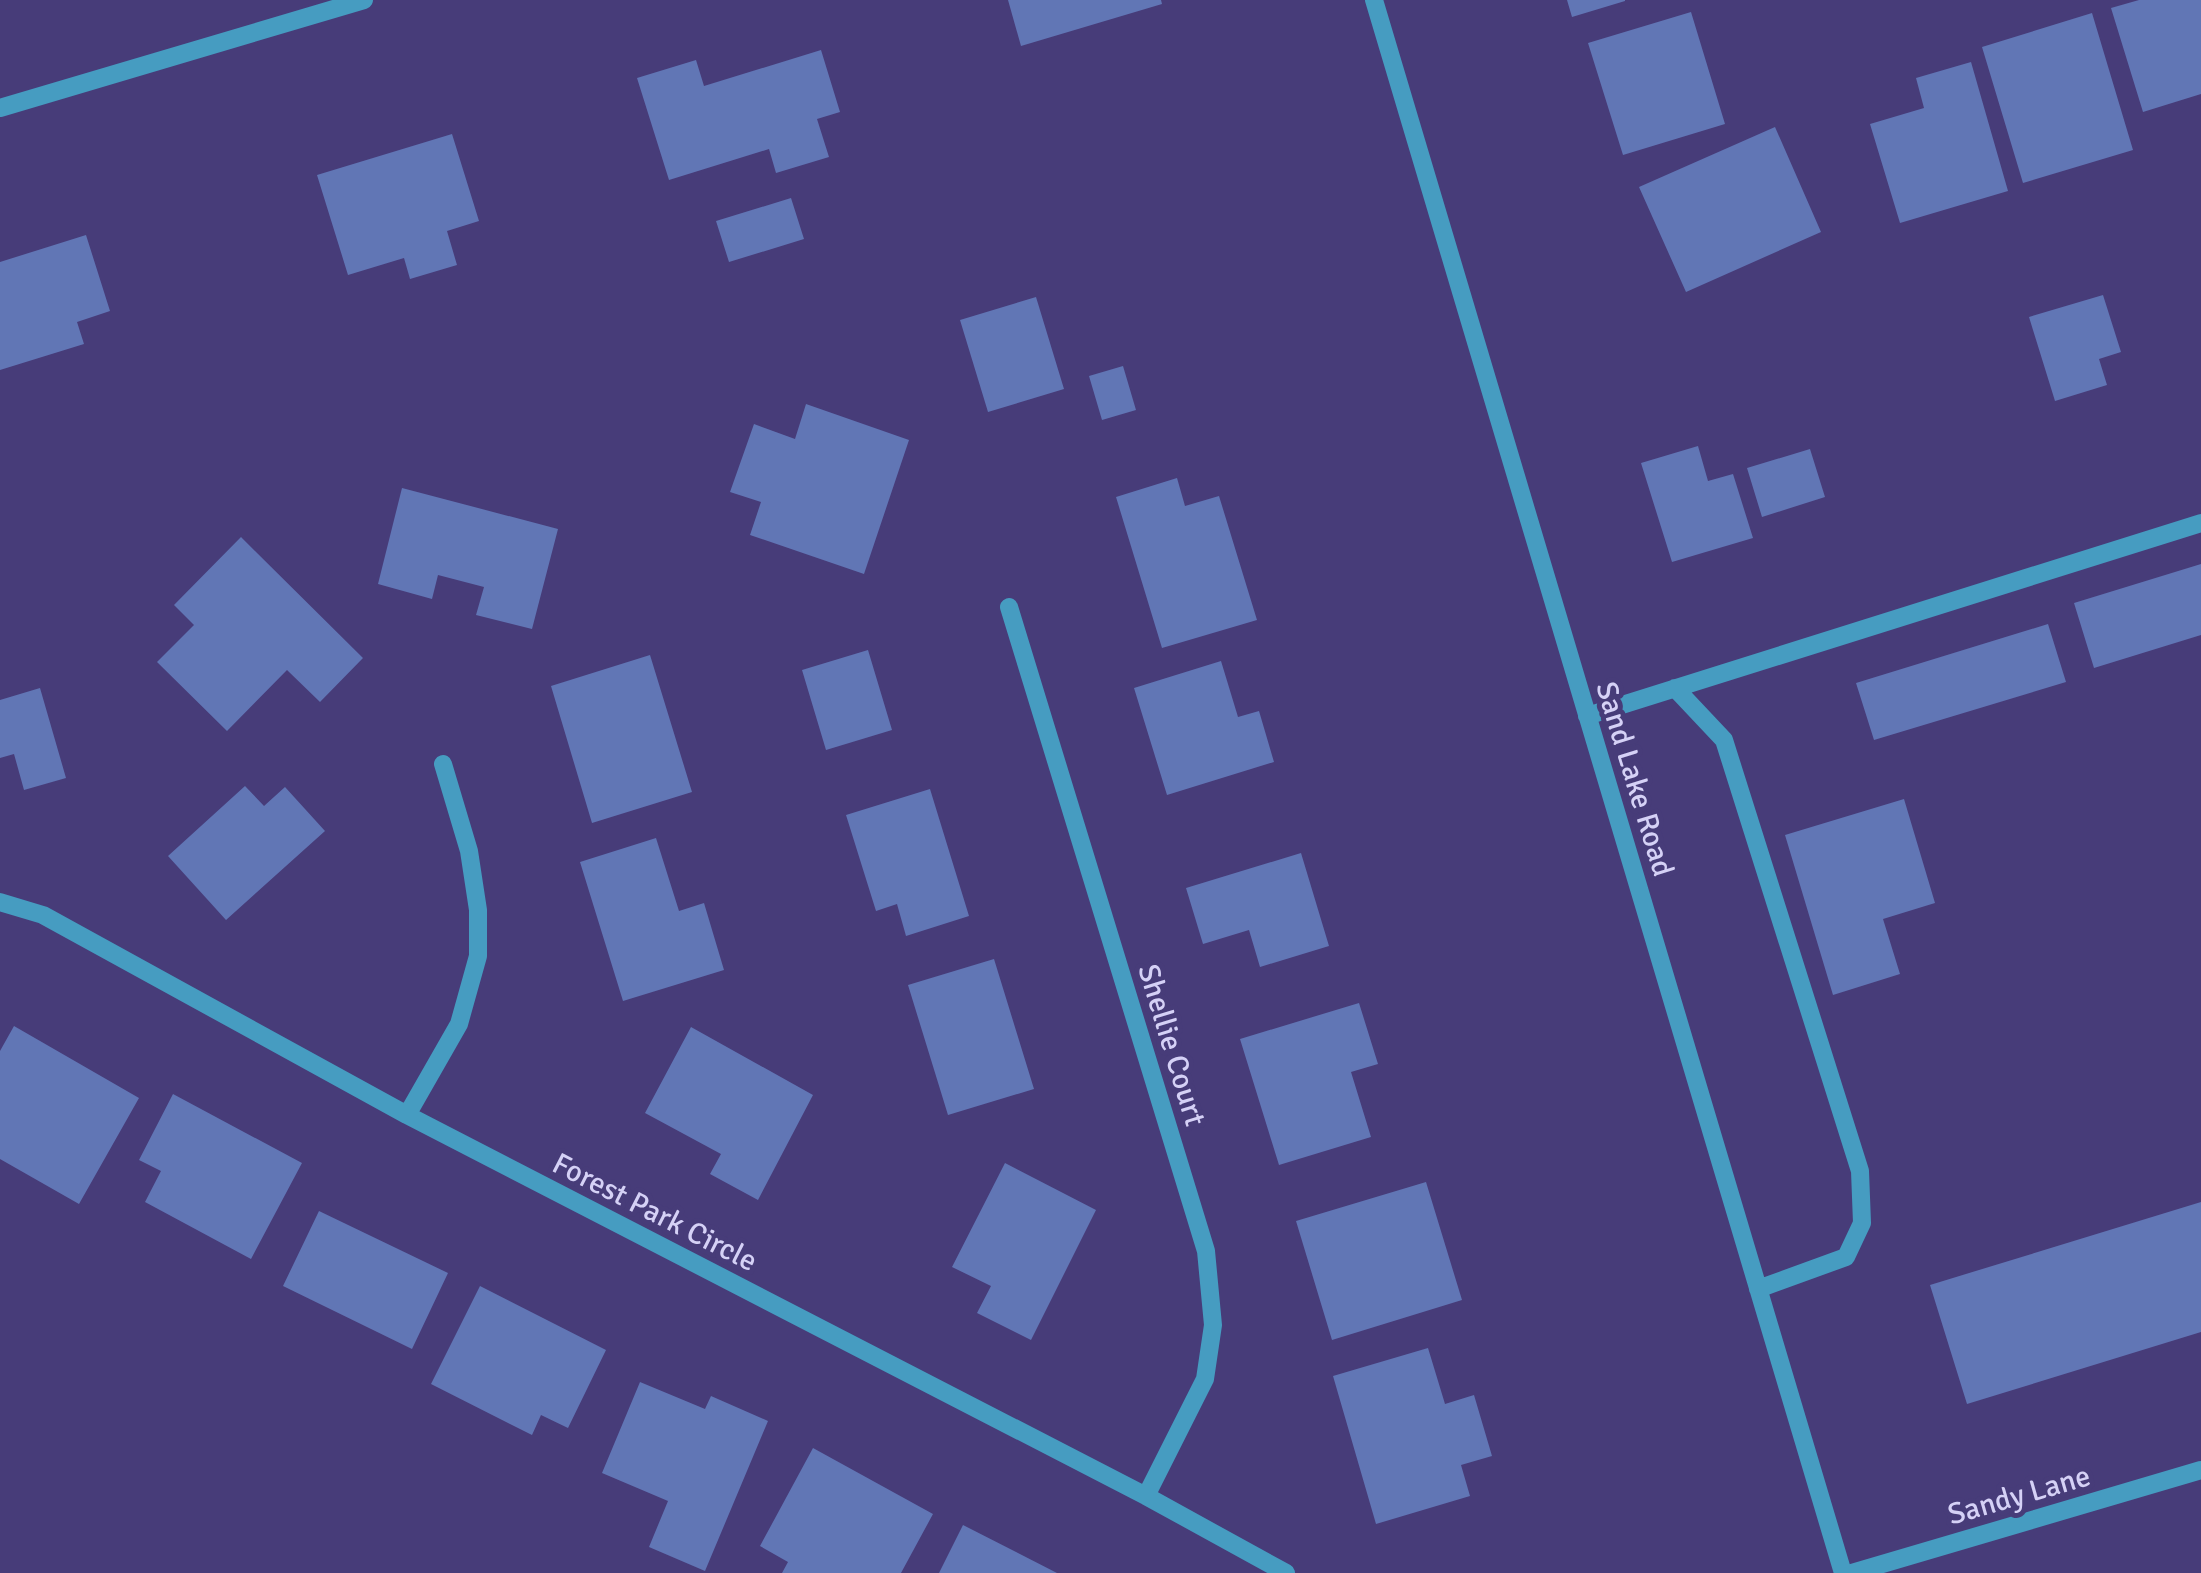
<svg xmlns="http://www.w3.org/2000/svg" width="2201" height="1573" font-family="Signika,sans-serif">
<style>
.building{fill:#6176b5}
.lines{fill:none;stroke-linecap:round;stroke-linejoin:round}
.minor{stroke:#469cc1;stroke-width:18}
.labels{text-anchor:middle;stroke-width:10;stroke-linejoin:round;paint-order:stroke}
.street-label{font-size:30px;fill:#d5d1f6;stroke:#473c79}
</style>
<rect width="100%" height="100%" fill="#473c79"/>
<path class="building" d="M1008,0H1161L1162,4L1021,46Z
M1567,0H1625V1L1572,17Z
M2139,0H2201V94L2143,112L2111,8Z
M1691,12L1725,124L1623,155L1588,43Z
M2092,13L2133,150L2023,183L1982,47Z
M821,50L840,112L817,119L829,157L776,173L769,149L669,180L637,78L696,60L704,86Z
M1971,62L2008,191L1900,223L1870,124L1924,108L1916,78Z
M1775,127L1821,232L1686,292L1639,187Z
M452,134L479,221L447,231L457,265L410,279L404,258L348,275L317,175Z
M791,198L804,239L729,262L716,221Z
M86,235L110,311L77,322L84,344L0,370V262Z
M2103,295L2121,352L2099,359L2107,385L2055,401L2029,317Z
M1036,297L1064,389L988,412L960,320Z
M1123,366L1136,410L1102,420L1089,376Z
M806,404L909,440L864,574L750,535L761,502L730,492L754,424L795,439Z
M1698,446L1708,481L1733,474L1753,538L1672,562L1641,463Z
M1810,449L1825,497L1762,517L1747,468Z
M1177,478L1185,506L1219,496L1257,620L1162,648L1116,497Z
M402,488L558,529L532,629L476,615L484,587L438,575L432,599L378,584Z
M241,537L363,658L320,702L287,670L227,731L157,662L194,625L174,605Z
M2201,564V635L2094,668L2074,603Z
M2048,624L2066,682L1874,740L1856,683Z
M868,650L892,730L826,750L802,670Z
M650,655L692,792L592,823L551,686Z
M1221,661L1238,717L1259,711L1274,762L1167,795L1134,688Z
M40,688L66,778L24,790L14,754L0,758V700Z
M245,786L264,806L285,787L325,831L226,920L168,856Z
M930,789L969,916L906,936L897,904L876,911L846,815Z
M1904,799L1935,903L1883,919L1900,974L1833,995L1785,835Z
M656,838L679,911L704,903L724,970L623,1001L580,862Z
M1301,853L1329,946L1260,967L1249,930L1203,944L1186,888Z
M994,959L1034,1089L948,1115L908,985Z
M1359,1003L1378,1064L1351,1072L1371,1137L1279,1165L1240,1039Z
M14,1026L139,1098L79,1204L0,1159V1051Z
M691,1027L813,1095L758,1200L710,1174L721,1154L645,1113Z
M173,1094L302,1163L251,1259L145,1202L161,1171L139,1160Z
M1005,1163L1096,1210L1031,1340L977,1313L991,1286L952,1267Z
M1426,1182L1462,1300L1332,1340L1296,1221Z
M2201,1202V1332L1967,1404L1930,1285Z
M319,1211L448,1273L412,1349L283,1286Z
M480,1286L606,1350L568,1428L541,1415L532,1435L431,1384Z
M1428,1348L1445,1404L1474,1395L1492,1456L1461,1465L1470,1496L1376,1524L1333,1376Z
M640,1382L705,1409L711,1396L768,1421L705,1571L649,1547L668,1501L602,1473Z
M813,1448L933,1514L901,1573H782L788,1562L760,1546Z
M963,1525L1057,1573H939Z"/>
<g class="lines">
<path class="minor" d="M1374,0L1843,1573
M0,108L364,0
M1009,607L1206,1251L1213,1325L1205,1379L1146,1496
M1675,688L1724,740L1860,1171L1862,1223L1846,1257L1758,1289
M1587,716L2201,523
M0,902L43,915L407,1115L1146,1496L1286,1573
M407,1115L459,1024L478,956V910L469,851L443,764
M1852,1573L2201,1470"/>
</g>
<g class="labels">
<g class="street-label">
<text transform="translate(1635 779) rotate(73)" y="10">Sand Lake Road</text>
<text transform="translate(1172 1045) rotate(73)" y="10">Shellie Court</text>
<text transform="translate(655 1212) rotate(27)" y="10">Forest Park Circle</text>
<text transform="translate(2019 1495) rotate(-16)" y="10">Sandy Lane</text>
</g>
</g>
</svg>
